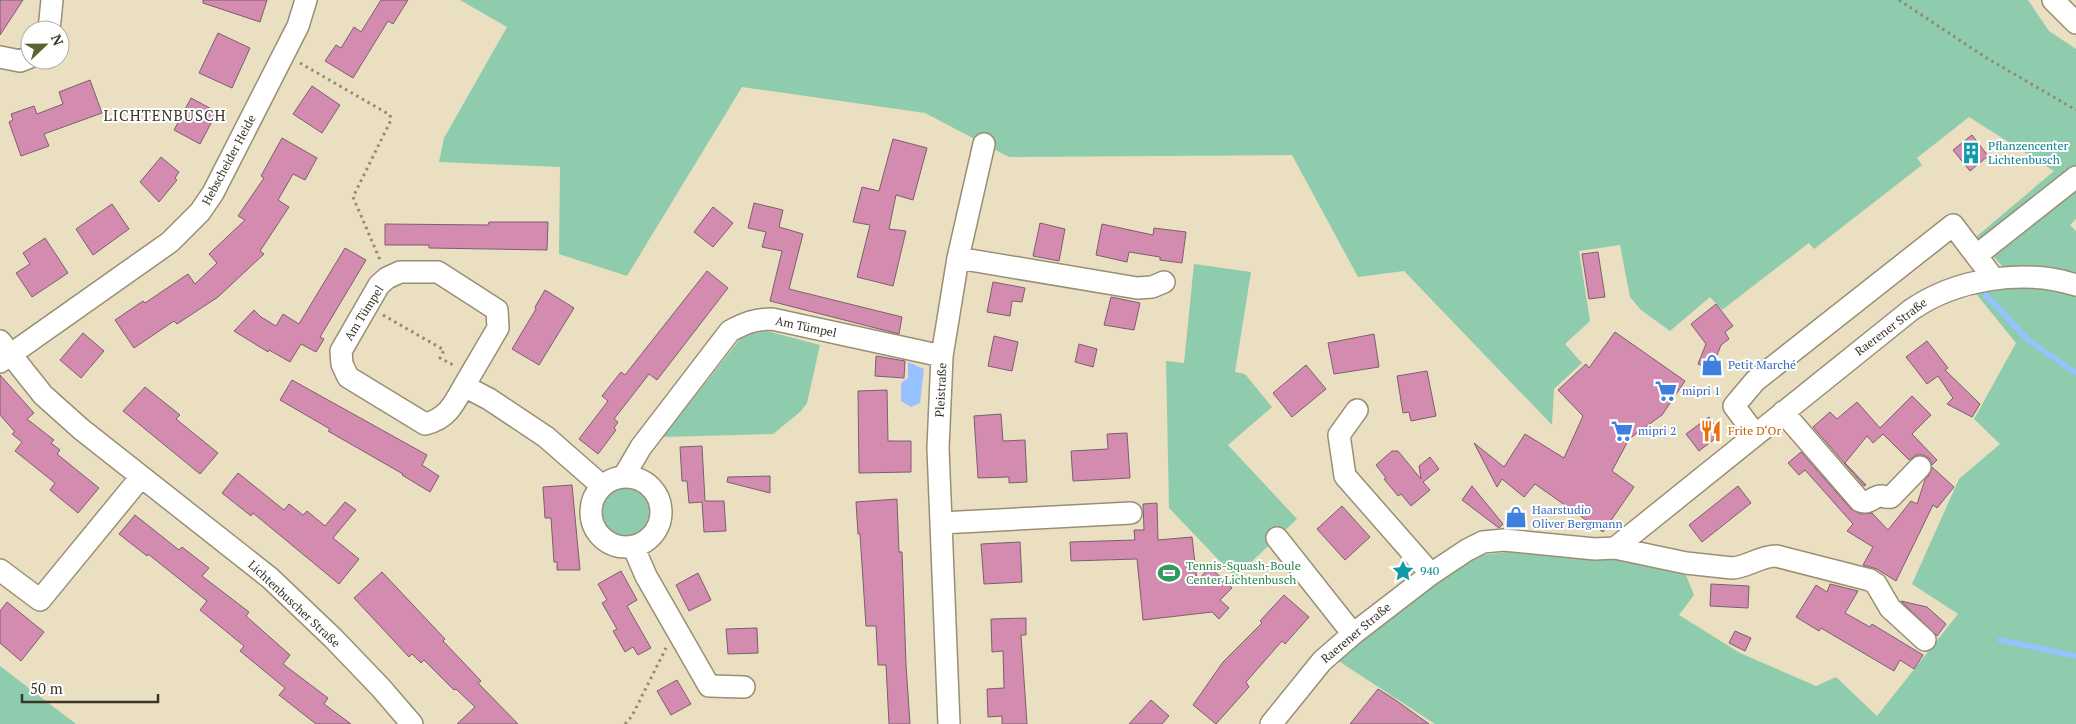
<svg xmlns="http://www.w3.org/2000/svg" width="2076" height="724" font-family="'PT Serif',serif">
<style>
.green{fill:#8fccad}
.water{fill:#97c1ff}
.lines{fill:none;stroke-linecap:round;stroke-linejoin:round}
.stream{stroke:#97c1ff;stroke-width:5.5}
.building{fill:#d38bb0;stroke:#7c5f6d}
.minor-casing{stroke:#998f73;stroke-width:24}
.path{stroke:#918a74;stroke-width:3;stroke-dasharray:2.5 4;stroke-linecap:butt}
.minor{stroke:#fff;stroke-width:21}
.labels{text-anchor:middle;stroke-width:4;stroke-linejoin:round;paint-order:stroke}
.culture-label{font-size:12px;fill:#0d838f;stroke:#fff;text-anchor:start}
.street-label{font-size:12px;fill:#393529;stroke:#fff}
.shop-label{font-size:12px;fill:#366cbe;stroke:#fff;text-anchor:start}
.food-label{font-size:12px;fill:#c56008;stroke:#fff;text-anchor:start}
.leisure-label{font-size:12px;fill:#27864d;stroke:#fff;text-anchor:start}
.quarter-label{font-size:15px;letter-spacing:1px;fill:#393529;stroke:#fff}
</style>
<rect width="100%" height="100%" fill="#eadfc0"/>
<path class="green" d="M460,0H2028L2049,31L2076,49V219L2070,225L2076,231V274L2051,267H2003L1976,237L2054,171L1969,117L1917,158L1922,165L1814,249L1809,243L1722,310L1710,297L1670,331L1641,310L1630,297L1620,245L1579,251L1590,321L1565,344L1582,363L1554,389L1552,425L1404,271L1358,277L1292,155L1009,157L925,113L742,87L627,276L559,254L560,167L439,162L444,138L507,27Z
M1194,264L1251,272L1235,372L1245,374L1272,407L1228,445L1297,519L1235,577L1169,508L1166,361L1184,363Z
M2015,286L2042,288L2076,295V724H1435L1337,660L1373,630L1460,566L1483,555L1507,552L1572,557H1626L1683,568L1694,595L1679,615L1740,653L1816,686L1836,677L1877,716L1958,614L1912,584L1959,479L2000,444L1974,419L2016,343L1973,290Z
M767,331L820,345L807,403L800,412L773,434L663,437L740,339L747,334Z
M601 511a26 26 0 1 1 52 0a26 26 0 1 1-52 0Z
M0,666L76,724H0Z"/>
<path class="water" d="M908,362L924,369L920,403L911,407L901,401V383L908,378Z"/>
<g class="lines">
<path class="stream" d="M1986,295L2028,340L2076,373
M2000,640L2076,656"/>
</g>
<path class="building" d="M0,0H23L0,35Z
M203,0H267L260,22L203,3Z
M381,0H408L393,24L388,21L353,78L325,61L336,45L341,48L354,27L361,32Z
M218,33L250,48L232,88L199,73Z
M90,80L102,113L44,134L49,146L21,156L9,122L13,120L11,114L34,106L37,114L63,104L59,92Z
M312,86L340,105L322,133L293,114Z
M191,98L217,112L200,144L174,130Z
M1972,135L1988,156L1970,171L1953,150Z
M282,138L317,158L305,180L293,174L278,200L289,207L260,251L264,254L218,297L177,324L174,321L134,348L115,320L143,301L145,303L188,274L195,284L217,263L209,254L245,220L238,216L264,178L261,176Z
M893,139L927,148L913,200L896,195L889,229L906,231L893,286L857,277L870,225L853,222L862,187L879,191Z
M161,157L179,172L175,178L177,180L159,202L140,182Z
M754,203L783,210L779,227L803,234L789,289L902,317L899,334L770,301L782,251L762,247L766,232L748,228Z
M112,204L129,229L93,255L76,229Z
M713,207L733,223L713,247L694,232Z
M489,222H548L547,250L429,248V245H385V224L488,225Z
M1040,223L1065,229L1059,261L1033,256Z
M1102,224L1153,235L1154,228L1186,232L1182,263L1160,260V257L1129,252L1127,262L1096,255Z
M45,238L68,273L32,297L16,273L30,264L23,253Z
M345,248L366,260L320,337L324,339L316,352L301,344L290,362L269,350L268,352L234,331L254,310L261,317L276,326L283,314L299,324Z
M1598,252L1605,297L1589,299L1582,254Z
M707,271L728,288L657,380L649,374L614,419L618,422L614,428L616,430L598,454L579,439L608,401L602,396L621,372L625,375Z
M993,282L1025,288L1022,302L1012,301L1010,316L987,312Z
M545,290L574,308L539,365L512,349L536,309L535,307Z
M1111,297L1140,303L1134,330L1104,325Z
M1716,304L1733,326L1725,332L1729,339L1721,345L1712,369L1698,364L1706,344L1691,324Z
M1615,332L1685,381L1662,415L1629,439L1612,471L1634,487L1603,532L1535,484L1524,497L1502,479L1497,487L1474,443L1504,467L1525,434L1564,458L1583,416L1558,390L1586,364L1589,368Z
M83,333L104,351L81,378L60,360Z
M1374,334L1379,367L1334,374L1328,343Z
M994,336L1018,342L1012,371L988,366Z
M1927,341L1948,368L1945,370L1980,404L1972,417L1947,404L1953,398L1938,376L1927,384L1906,357Z
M1079,344L1097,349L1093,367L1075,362Z
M876,356L905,361L904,378L875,376Z
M1306,365L1326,389L1292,417L1273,393Z
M1427,371L1436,416L1411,421L1409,412L1403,413L1397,376Z
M0,375L34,413L27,419L54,440L51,443L60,450L57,454L99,488L78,513L50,490L55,483L15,451L22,442L12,434L15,432L0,415Z
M292,380L427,455L422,465L439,476L430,492L402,475L403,474L328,431L330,429L280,400Z
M145,387L180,415L176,419L218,453L200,474L123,411Z
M887,390L888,441H911V472L859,473L858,391Z
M1912,396L1931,415L1912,434L1937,460L1932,465L1929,458L1923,455H1916L1909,460L1883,434L1873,443L1867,436L1845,463L1866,485L1864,486L1813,427L1830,412L1837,419L1857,402L1880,428Z
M1001,414L1003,441L1025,440L1027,482L1009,483V477L978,478L974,416Z
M1709,417L1721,434L1699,451L1686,434Z
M1127,433L1130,478L1073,481L1071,451L1108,449L1107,434Z
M702,446L705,501H724L726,531L704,532L702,502L689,503L687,481H682L680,447Z
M1392,451H1398L1421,479L1419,466L1430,457L1439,469L1423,482L1430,490L1411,506L1401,494L1398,496L1384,479L1386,478L1376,465Z
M1801,452L1851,509L1861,514L1872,513L1888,530L1911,501L1917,504L1925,480L1929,475L1932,467L1954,487L1937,508L1933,505L1896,581L1877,569L1863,565L1873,547L1847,531L1853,524L1805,470L1799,475L1788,463Z
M238,473L284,510L289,504L303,515L307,511L325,526L345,502L356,510L333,538L359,559L339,584L253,513L251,516L222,493Z
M770,476V493L727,482L728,477Z
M572,485L580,570H557V562H554L551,518H545L543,487Z
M1472,486L1503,524L1499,528L1462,500Z
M1738,486L1751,503L1702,542L1689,525Z
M897,499L899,552H902L906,664L910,724H889L886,665H878L876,626H866L860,534H858L856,502Z
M1157,503L1158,540L1192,537L1197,581L1210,567L1232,588L1220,600L1229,608L1219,619L1212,612L1143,620L1137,559L1071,561L1070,542L1135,540L1134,530H1144L1143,504Z
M1342,506L1370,537L1345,560L1317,529Z
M135,515L179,550L182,547L209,568L202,576L249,612L246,616L290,655L283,664L328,698L324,704L351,724H316L279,695L285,688L240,651L244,646L200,610L207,601L148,554L147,556L119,534Z
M1020,542L1022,582L984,584L981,544Z
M621,571L637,600L627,606L651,648L638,655L633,647L625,652L613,631L617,629L602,603L607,600L598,584Z
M382,572L445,639L443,641L481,681L478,683L518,724H457L475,707L456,689L454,690L424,660L421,663L412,654L409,657L354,598Z
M698,573L711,600L689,611L676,585Z
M1711,584L1749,586L1748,608L1710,606Z
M1830,584L1858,591L1845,613L1870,627L1872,624L1923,655L1914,669L1900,660L1894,671L1821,628L1819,631L1796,617L1816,585L1827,592Z
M1284,595L1309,617L1285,644L1282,641L1246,682L1249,687L1216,724L1193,705L1223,662L1262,623L1260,621Z
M1901,601L1927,607L1946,624L1937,636Z
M7,602L44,632L21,661L0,643V611Z
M1026,618V635H1021L1027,724H1002V716L988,717L987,689L1004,688L1003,651L992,652L991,619Z
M757,628L758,653L728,654L726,629Z
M1735,631L1751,638L1745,651L1729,643Z
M677,680L691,704L671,715L657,691Z
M1378,689L1394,699L1429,724H1350Z
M1151,700L1169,716L1162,724H1129Z"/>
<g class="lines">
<g class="minor-casing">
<path id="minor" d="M2053,0L2076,23
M49,30L52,0
M0,57L20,61L30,57
M1977,255L2076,177
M958,258L1137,288L1152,287L1164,282
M0,341L43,395L81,429L270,578L333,638L381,688L412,724
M0,362L170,242L200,212L213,193L298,26L306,0
M464,386C454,404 447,419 425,424L348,377L342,364L341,351L379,285L387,278L400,272H438L497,310L498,328L464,386L489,399L546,437L602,486
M1357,410L1339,435L1345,476L1431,574
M1783,412L1860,501C1871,505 1873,495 1882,496C1885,497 1888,498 1891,497L1920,467
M1755,434L1734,406L1755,381L1953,225L1994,279
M624,476L641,447L730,331C745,323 755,319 772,319L942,356
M591 512a35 35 0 1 1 70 0a35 35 0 1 1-70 0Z
M941,523L1131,513
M1277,538L1353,634
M633,546L646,576L709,686L744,687
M1615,548L1686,563L1732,568C1748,567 1760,556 1776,556L1870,580L1876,584L1890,608L1925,640
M0,570L40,600L141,477
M949,724L938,448L942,356L958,258L984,144
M1271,724L1322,661L1353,634L1431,574L1467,550L1483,542L1504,540L1595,549L1615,548L1911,310C1956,279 2023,268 2076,285"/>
</g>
<path class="path" d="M1899,0L1985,57L2076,110
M300,63L390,115L391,120L353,197L380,260
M383,315L444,350L440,358L455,366
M625,724L632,716L666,648"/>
<use href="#minor" class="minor"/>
</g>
<defs>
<g id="building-bare" transform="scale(1.725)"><path d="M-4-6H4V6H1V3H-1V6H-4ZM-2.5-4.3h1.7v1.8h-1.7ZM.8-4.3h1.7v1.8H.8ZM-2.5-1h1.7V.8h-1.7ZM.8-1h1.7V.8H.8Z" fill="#0f9aa8" stroke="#fff" stroke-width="2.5" paint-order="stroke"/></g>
<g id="shop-bare" transform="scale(1.725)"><path d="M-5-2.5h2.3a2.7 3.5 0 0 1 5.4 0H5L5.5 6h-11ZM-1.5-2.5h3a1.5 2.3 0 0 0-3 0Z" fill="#3f7fe0" stroke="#fff" stroke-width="2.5" paint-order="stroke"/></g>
<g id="supermarket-bare" transform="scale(1.725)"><path d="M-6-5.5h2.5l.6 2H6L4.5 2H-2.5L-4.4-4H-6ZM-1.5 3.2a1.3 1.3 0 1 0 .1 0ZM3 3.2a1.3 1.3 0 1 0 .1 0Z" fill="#3f7fe0" stroke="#fff" stroke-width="2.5" paint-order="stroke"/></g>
<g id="restaurant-bare" transform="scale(1.725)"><path d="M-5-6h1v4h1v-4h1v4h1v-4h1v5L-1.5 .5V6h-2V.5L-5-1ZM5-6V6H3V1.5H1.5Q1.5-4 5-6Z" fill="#e8710a" stroke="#fff" stroke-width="2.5" paint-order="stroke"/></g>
<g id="sight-bare" transform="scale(1.725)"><path d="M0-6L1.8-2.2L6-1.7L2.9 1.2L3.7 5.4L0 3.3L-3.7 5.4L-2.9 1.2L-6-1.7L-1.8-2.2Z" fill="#0f9aa8" stroke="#fff" stroke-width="2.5" paint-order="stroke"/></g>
<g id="stadium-bare" transform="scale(1.725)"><path d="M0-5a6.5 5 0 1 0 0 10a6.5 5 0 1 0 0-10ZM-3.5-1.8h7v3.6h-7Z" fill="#2e9e5b" stroke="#fff" stroke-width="2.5" paint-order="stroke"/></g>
</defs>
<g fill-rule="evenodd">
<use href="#building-bare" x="1971" y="153"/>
<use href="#shop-bare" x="1712" y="365"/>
<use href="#supermarket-bare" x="1666" y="391"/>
<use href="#supermarket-bare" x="1622" y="431"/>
<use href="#restaurant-bare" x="1711" y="431"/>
<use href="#shop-bare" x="1516" y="517"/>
<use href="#sight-bare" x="1403" y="571"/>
<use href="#stadium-bare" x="1169" y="573"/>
</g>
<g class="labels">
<g class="culture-label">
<text x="1988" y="150">Pflanzencenter<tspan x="1988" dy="14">Lichtenbusch</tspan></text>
<text x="1420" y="575">940</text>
</g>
<g class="street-label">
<text transform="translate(229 160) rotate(-62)" y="4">Hebscheider Heide</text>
<text transform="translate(364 313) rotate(-58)" y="4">Am Tümpel</text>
<text transform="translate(806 327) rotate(12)" y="4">Am Tümpel</text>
<text transform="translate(1891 327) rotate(-37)" y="4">Raerener Straße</text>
<text transform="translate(941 390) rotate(-87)" y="4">Pleistraße</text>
<text transform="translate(294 604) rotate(43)" y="4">Lichtenbuscher Straße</text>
<text transform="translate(1356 633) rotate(-40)" y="4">Raerener Straße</text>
</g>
<g class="shop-label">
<text x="1728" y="369">Petit Marché</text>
<text x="1682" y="395">mipri 1</text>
<text x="1638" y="435">mipri 2</text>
<text x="1532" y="514">Haarstudio<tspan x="1532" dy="14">Oliver Bergmann</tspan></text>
</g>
<g class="food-label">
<text x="1728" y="435">Frite D‘Or</text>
</g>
<g class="leisure-label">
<text x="1186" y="570">Tennis-Squash-Boule<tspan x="1186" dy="14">Center Lichtenbusch</tspan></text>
</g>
<g class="quarter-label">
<text x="165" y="121">LICHTENBUSCH</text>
</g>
</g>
<g transform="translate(45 45) rotate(68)"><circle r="24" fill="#ffffff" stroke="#b0aea9"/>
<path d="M0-4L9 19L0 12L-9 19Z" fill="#5f612f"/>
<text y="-8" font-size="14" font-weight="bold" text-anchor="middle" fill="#393529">N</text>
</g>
<path d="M22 694v8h136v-8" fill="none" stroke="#393529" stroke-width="2.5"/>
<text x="30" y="694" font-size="15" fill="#393529" stroke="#ffffff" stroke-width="4" paint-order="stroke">50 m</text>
</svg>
